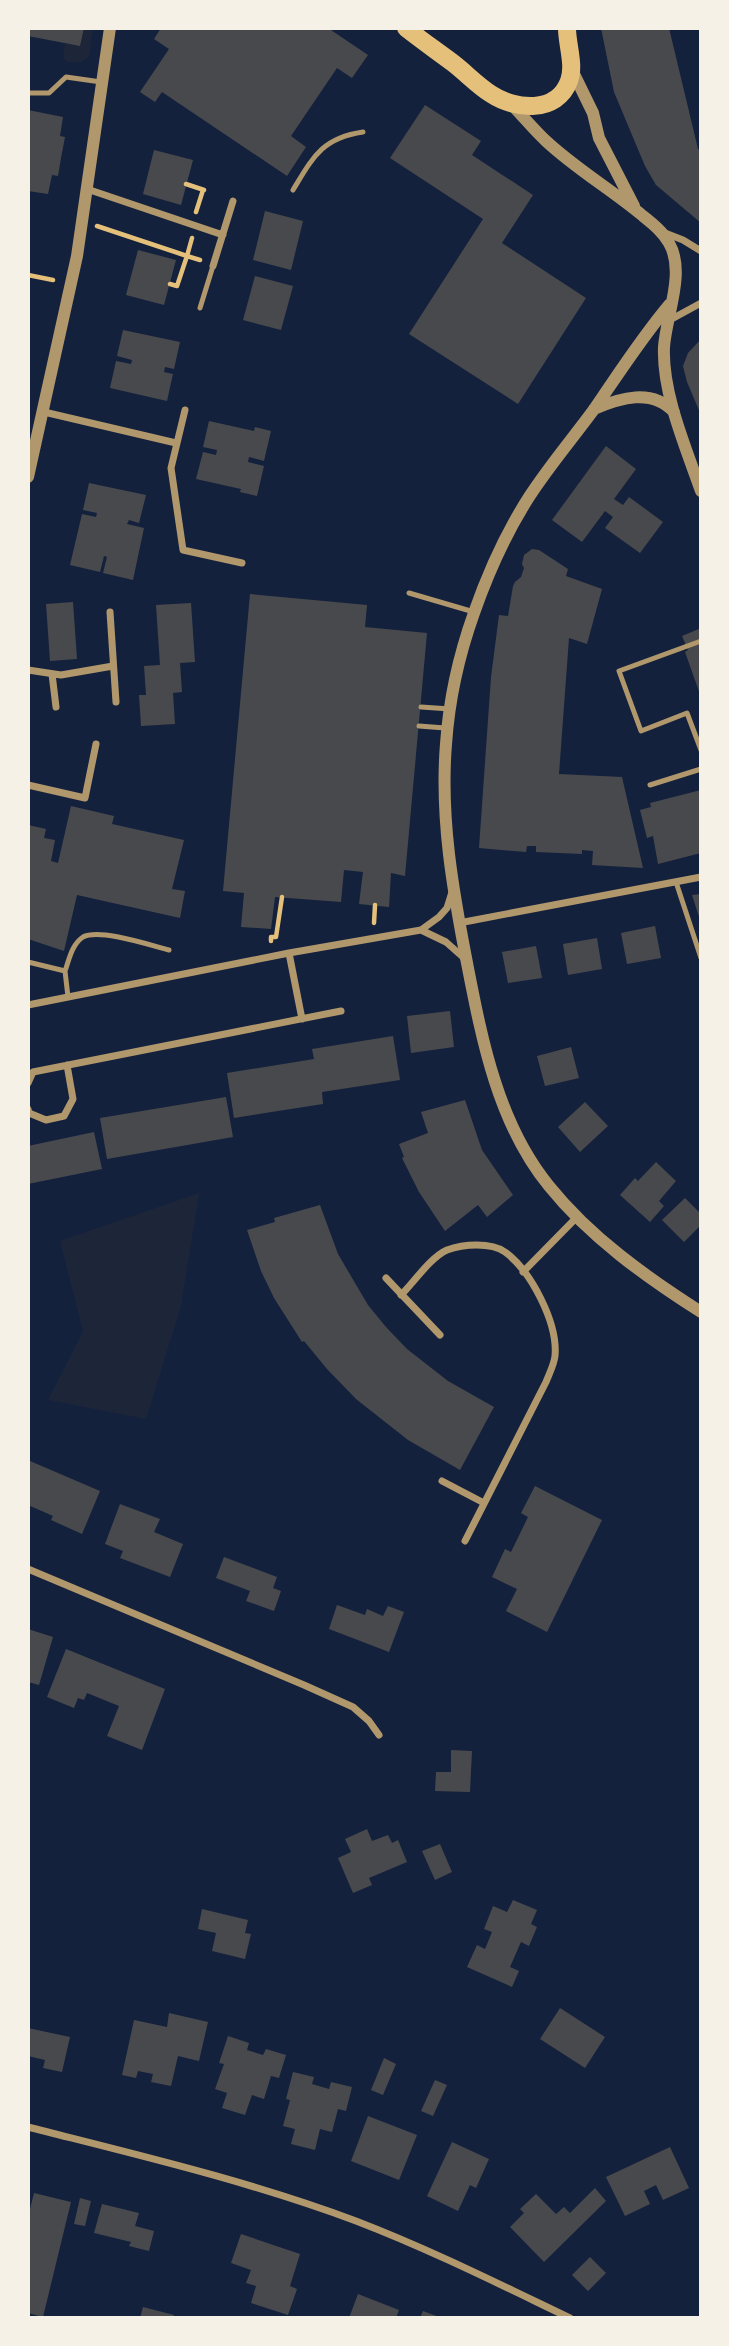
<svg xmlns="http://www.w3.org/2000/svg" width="729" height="2346" font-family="Karla,sans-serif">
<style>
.green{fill:#1d2539}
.building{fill:#48494c}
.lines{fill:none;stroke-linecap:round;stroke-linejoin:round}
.path{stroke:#e5c07b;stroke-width:4.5}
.service{stroke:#b1986c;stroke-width:5}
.minor{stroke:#b1986c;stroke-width:7}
.tertiary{stroke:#b1986c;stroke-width:12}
.primary{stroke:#e5c07b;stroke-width:18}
</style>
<rect width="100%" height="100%" fill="#14213d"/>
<path class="green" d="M84,28H93L89,57L81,62H67L63,57L65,43L80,46Z
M199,1193L181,1306L146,1419L48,1400L83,1331L60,1241Z"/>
<path class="building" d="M28,28H84L80,46L28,36Z
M161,28H328L368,55L352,78L337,68L291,136L306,147L287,176L162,92L155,102L140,92L169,49L154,39Z
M601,28H669L698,149L701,151V223L656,185L645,166L614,92Z
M425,105L481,141L472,155L533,195L502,243L586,298L518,404L409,334L483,219L390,158Z
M28,110L63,117L60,136L65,137L61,158L58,176L52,175L48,194L28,191Z
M154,150L193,160L181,205L143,194Z
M265,211L303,221L291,270L253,260Z
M138,250L176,260L164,305L126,295Z
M255,276L293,286L281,330L243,320Z
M123,330L180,342L174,369L165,367L164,372L173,374L167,401L110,388L116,361L131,364L132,360L117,356Z
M701,339V415L687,382L683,366L688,353Z
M209,421L254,431L255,427L271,431L264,461L249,457L248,462L264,466L257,496L240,492L241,489L196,479L203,452L216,455L217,450L203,447Z
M606,446L636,469L614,499L623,505L629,497L663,522L640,553L605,528L613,517L605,511L582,542L552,520Z
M89,483L146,495L139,523L129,520L127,524L144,528L133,580L103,573L107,557L104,556L100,572L70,565L82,514L96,517L97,513L83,510Z
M532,549L539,550L568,569L566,576L602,589L587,644L569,638L559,774L622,777L643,868L592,865L593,851L582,850V854L536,852V846H527L526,852L479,848L491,677L499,615L508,616L513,586L515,582L521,577L524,568L522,564L524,555Z
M250,594L367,605L365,627L427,633L405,876L391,873L389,907L359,904L363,872L344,870L341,902L275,897L271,929L241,927L244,893L223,891Z
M73,602L77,659L50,661L46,604Z
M191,603L195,662L180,663L182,692L173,693L175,724L141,726L139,695H146L144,666L160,665L156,605Z
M701,628V697L685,652L688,650L682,636Z
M701,790V853L658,864L653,836L647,838L640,810L651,807L650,803Z
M71,806L114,816L112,824L184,840L172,889L185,891L180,918L77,895L64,951L28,939V825L46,829L44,838L55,840L51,861L58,863Z
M701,894V920H700L692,895Z
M655,926L661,958L627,964L621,933Z
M597,938L602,969L568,975L563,944Z
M536,946L542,978L508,983L502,952Z
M450,1011L454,1047L411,1053L407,1016Z
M393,1036L400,1080L322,1092L323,1104L234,1118L227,1073L314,1059L312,1049Z
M571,1047L579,1078L545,1086L537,1056Z
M226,1097L233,1137L107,1159L100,1118Z
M465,1100L482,1150L513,1195L487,1217L478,1205L445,1231L419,1192L402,1158L404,1157L399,1144L428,1133L421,1112Z
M585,1102L608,1126L580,1152L558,1127Z
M94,1132L102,1169L28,1184V1146Z
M656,1162L676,1181L659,1201L664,1206L650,1222L620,1195L635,1178L638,1181Z
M685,1198L701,1214V1225L684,1242L662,1220Z
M320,1205L338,1254L368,1305L386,1327L407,1349L448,1381L494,1407L460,1470L408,1440L356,1399L327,1369L304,1341L302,1342L274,1298L261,1271L247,1230L275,1222L274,1218Z
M30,1461L100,1491L82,1534L51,1520L53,1516L28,1505V1467Z
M535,1486L602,1520L547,1632L506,1611L517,1589L492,1577L505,1549L511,1552L528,1517L521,1513Z
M120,1504L160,1519L154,1532L183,1544L170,1577L120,1558L123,1551L105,1544Z
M224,1557L277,1577L273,1588L281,1591L274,1611L246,1601L250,1591L216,1578Z
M337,1605L365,1615L367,1609L383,1616L388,1606L404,1612L389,1652L329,1629Z
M28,1629L53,1637L39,1685L28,1682Z
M66,1649L165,1689L142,1750L107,1736L119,1706L87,1693L84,1700L78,1698L74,1708L47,1697Z
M451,1750L472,1751L470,1792L435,1791L436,1772H451Z
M367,1829L372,1841L388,1835L392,1843L398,1840L407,1862L369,1878L372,1885L353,1893L338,1858L351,1852L345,1839Z
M440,1844L452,1872L435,1880L422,1851Z
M513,1900L537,1910L531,1924L537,1927L529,1946L521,1942L510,1967L519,1971L512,1987L467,1967L477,1945L485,1949L492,1932L484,1929L493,1906L507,1912Z
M202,1909L248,1920L245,1933L251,1934L245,1959L212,1951L216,1933L198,1929Z
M560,2008L605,2037L585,2068L540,2039Z
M169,2013L208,2022L199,2061L178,2056L171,2086L151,2082L153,2074L138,2071L136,2078L122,2075L134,2020L167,2027Z
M28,2028L70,2037L62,2072L43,2068L45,2060L28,2056Z
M228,2036L249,2043L247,2050L263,2055L266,2049L286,2055L279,2078L271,2076L264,2099L252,2095L245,2115L222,2108L227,2093L215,2089L224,2064L219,2063Z
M384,2058L396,2064L383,2095L371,2090Z
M293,2072L314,2077L312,2084L329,2089L331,2082L352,2087L346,2111L338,2109L332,2132L320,2129L315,2150L291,2144L295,2129L283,2126L290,2100L286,2099Z
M435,2080L447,2085L433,2116L421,2111Z
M368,2116L417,2135L399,2180L351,2161Z
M452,2142L489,2159L476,2188L470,2185L458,2211L427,2196Z
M670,2147L689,2188L663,2200L656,2185L644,2191L650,2204L625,2216L606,2177Z
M595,2188L606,2201L544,2262L510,2227L524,2213L520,2209L536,2194L556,2214L564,2207L570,2213Z
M34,2193L71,2202L43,2317L28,2313V2217Z
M80,2198L91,2201L85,2226L74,2224Z
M102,2204L139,2213L135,2226L154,2231L149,2251L129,2246L131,2242L94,2233Z
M241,2234L300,2254L290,2286L297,2289L288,2315L251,2303L256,2286L246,2283L251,2270L231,2263Z
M590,2257L606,2273L588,2291L572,2275Z
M358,2294L399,2310L396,2318H349Z
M143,2307L174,2315L173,2318H140Z
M423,2311L442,2318H420Z"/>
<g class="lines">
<path class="path" d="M186,184L204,190
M196,212L203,190
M97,226L187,256L177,286L170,284
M192,238L187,256L200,260
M28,275L53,280
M374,923L375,905
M271,941V937H276L282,897"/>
<path class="service" d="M28,93H49L66,77L101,82
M293,190C313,157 322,138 363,132
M200,308L213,266
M409,593L474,612
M701,641L619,671L641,731L687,713L701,750
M421,707L450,709
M419,726L445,728
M650,785L701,769
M676,882L701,958
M28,962L65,971C69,960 72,944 83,937C99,928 150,945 169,950
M65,971L68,997"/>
<path class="minor" d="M87,189L223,235
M665,233L683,240L701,251
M213,266L233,201
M668,321L701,303
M185,410L171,468L183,550L242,563
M44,412L176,443
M110,612L116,702
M28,670L61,675L113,666
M52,674L56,707
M28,785L85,798L96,744
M459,923L701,877
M421,930L446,942L464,958
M289,953L302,1019
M28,1005L289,953L421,930L439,917L447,908L452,892
M28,1083L33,1072L341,1011
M28,1109L29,1113L46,1120L64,1116L73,1099L67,1065
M523,1272L577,1217
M386,1278L440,1335
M401,1295C414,1282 431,1257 447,1250C463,1244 491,1242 505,1252C531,1271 558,1323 555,1356C554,1365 549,1374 546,1382L465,1541
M442,1481L484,1503
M28,1569L304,1685L353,1707L369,1721L379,1735
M28,2127C138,2155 249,2181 356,2221C429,2249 499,2284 570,2318"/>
<path class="tertiary" d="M572,70L593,113L599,138L634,206
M510,103C522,115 534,130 546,141C576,169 612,190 643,216C653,224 663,232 669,243C686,272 666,316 664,347C662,393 686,448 701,491
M670,304C642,337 619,373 595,408C573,438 549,466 529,497C506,533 488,573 474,613C459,655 449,700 446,744C440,818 453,891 467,963C482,1040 498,1124 549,1186C590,1237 646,1277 701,1312
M594,409C620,398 652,388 674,412
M28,477L77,256L110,28"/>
<path class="primary" d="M406,28C421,40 437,51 453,63C466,73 477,85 491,94C515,110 557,114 569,81C575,65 567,45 567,28"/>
</g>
<rect width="729" height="2346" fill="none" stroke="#f6f1e7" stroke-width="60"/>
</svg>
